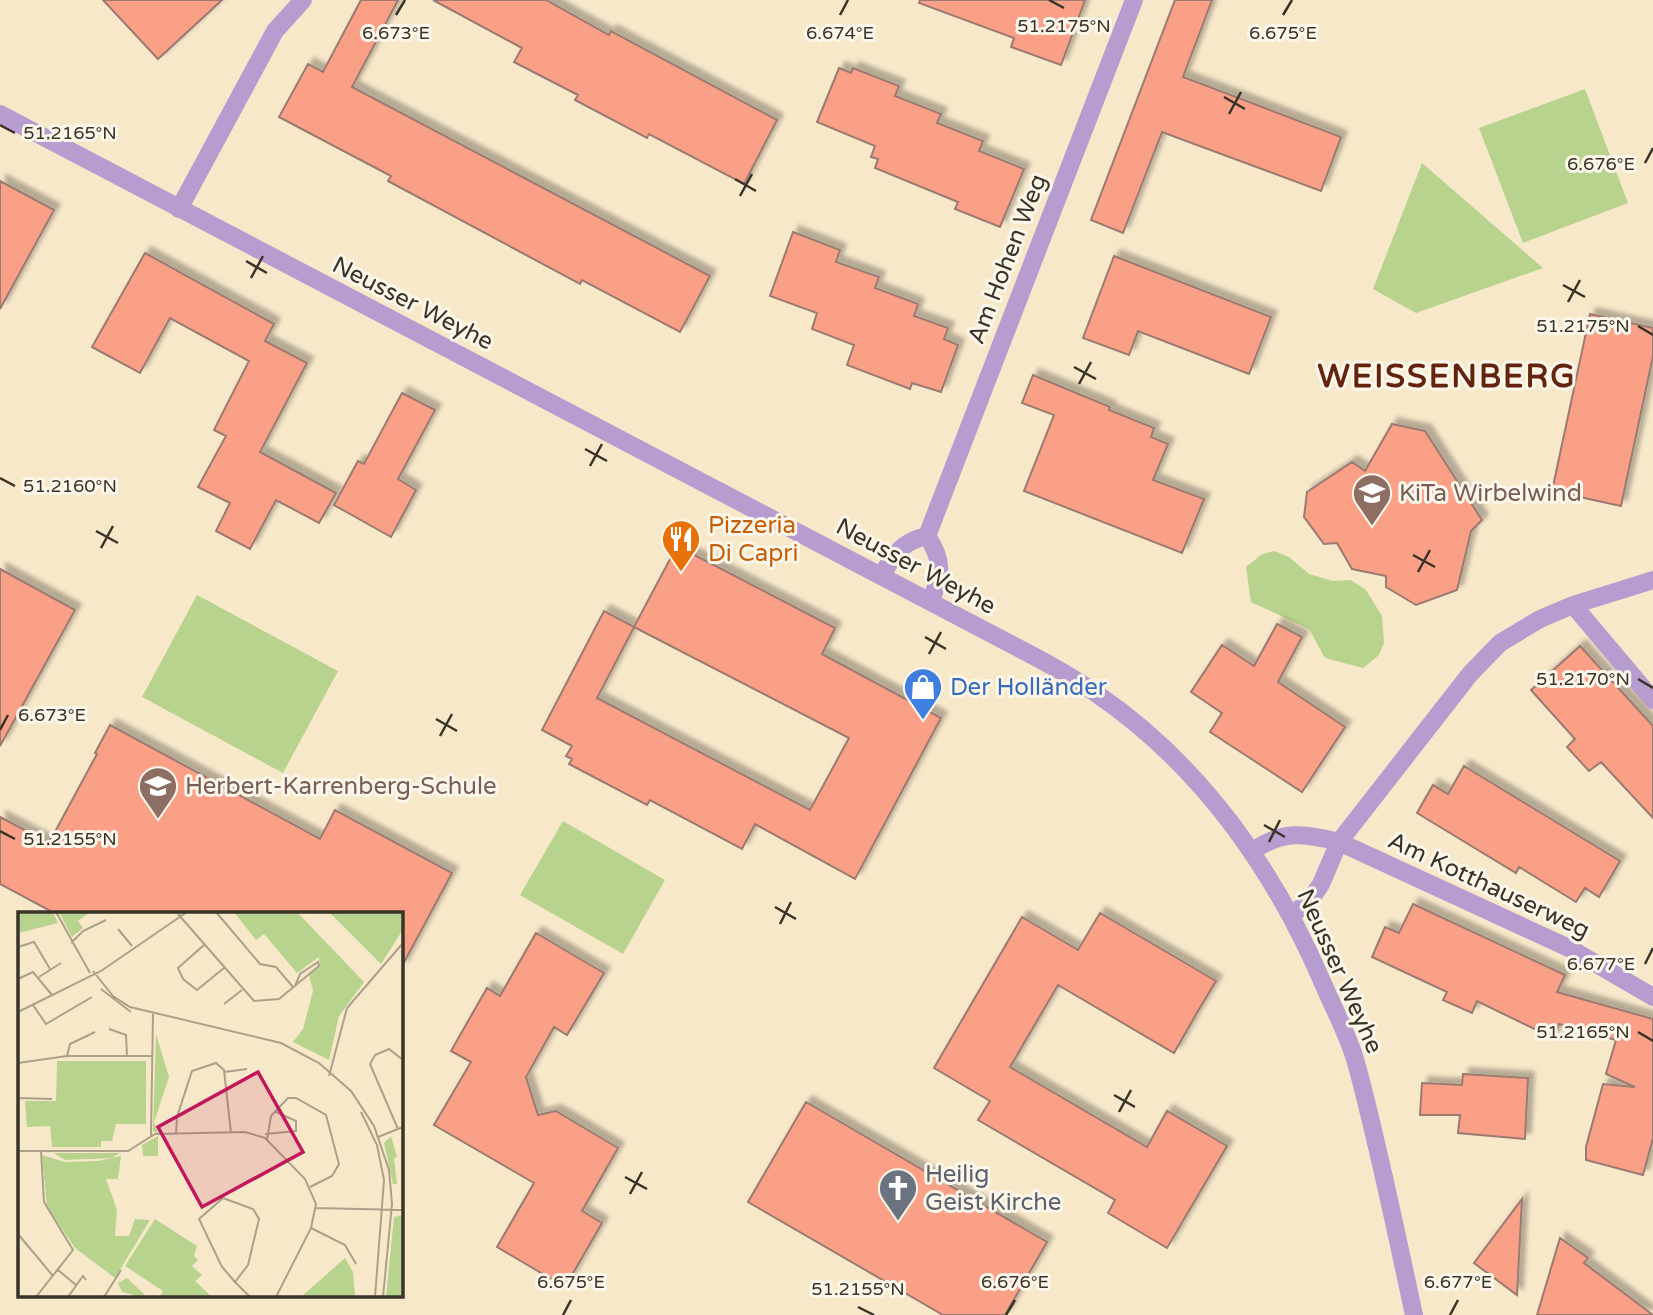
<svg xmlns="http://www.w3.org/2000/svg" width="1653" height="1315" font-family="'Varela Round',sans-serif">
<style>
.green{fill:#b8d38d}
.building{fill:#faa087;stroke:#9b7a72;stroke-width:2;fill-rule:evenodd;filter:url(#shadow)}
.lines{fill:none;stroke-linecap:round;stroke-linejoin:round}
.minor{stroke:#b79ccf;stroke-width:18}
.ticks{fill:none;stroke:#393328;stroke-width:2.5}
.labels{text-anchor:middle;stroke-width:6;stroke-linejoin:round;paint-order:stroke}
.street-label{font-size:24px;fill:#393328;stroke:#fdf7eb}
.education-label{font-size:24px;fill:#785e54;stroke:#fdf7eb;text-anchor:start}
.food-label{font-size:24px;fill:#c56008;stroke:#fdf7eb;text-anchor:start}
.shop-label{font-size:24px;fill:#366cbe;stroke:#fdf7eb;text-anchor:start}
.worship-label{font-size:24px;fill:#5b616d;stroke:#fdf7eb;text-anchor:start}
.district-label{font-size:32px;font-weight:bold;letter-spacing:2px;fill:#64230d;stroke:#fdf7eb}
.inset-road{fill:none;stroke:#aba089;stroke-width:2}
.view{fill:#c2185b;fill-opacity:0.15;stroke:#c2185b;stroke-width:3.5}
.inset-edge{fill:none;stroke:#393328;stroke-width:3.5}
.ticks-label{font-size:18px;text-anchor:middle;fill:#393328;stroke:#fdf7eb;stroke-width:6;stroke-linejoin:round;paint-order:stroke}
</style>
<defs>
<filter id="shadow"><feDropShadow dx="6" dy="-6" stdDeviation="2" flood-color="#0004"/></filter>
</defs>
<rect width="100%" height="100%" fill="#f7e8ca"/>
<path class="green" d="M1585,89L1628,203L1523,243L1479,128Z
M1422,163L1543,268L1416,313L1373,289Z
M1274,551L1289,557L1309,574L1333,581L1351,580L1366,590L1382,616L1384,643L1379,655L1363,668L1325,658L1309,629L1251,602L1246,567L1262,554Z
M197,595L338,671L283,773L142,697Z
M563,821L665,880L623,954L520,895Z"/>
<path class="building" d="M103,0H222L158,59Z
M361,0H398L352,87L710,276L680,332L582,280L580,284L388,181L391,176L279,117L308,64L323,72Z
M433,0H546L609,35L611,31L777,120L744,184L649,134L647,138L575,100L578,95L514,62L522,48Z
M920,0H1085L1061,65L1011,47L1014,38L919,3Z
M1175,0H1212L1183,77L1341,137L1321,191L1162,132L1123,233L1091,220Z
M839,68L851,73L853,68L899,86L895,96L941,114L937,123L983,141L979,151L1024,169L1000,227L955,209L958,202L875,168L878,159L871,157L875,146L817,122Z
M0,181L54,210L0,309Z
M793,232L840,250L836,262L879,277L875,288L918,304L914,316L948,328L944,339L958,345L941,392L912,383L910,389L847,365L854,345L812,329L817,313L770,296Z
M145,253L274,324L265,341L307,363L260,452L336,493L319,523L276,500L250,549L216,531L230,503L198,487L226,436L214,430L249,361L170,318L140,373L92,347Z
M1114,256L1271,317L1249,374L1138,331L1129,355L1083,338Z
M1590,314L1653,328V356L1621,506L1552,491Z
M1033,375L1110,407L1109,410L1154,428L1151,437L1168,444L1153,480L1204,499L1182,553L1024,491L1054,415L1022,403Z
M402,393L435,410L398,479L416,490L391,537L334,505L358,461L364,464Z
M1392,424L1425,431L1482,520L1471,531L1457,590L1416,605L1386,587V576L1352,569L1337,543L1324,544L1304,517L1307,492L1352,462L1365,471Z
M677,546L835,628L822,654L941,718L855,879L755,824L742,849L650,800L647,805L569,764L572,759L566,756L572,746L542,730L604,611L634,627ZM634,627L849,738L810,810L597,698Z
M0,569L75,610L0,746Z
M1277,624L1302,637L1278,682L1345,727L1302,792L1210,732L1222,713L1191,692L1222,645L1254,666Z
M1580,646L1653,726V818L1601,762L1589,771L1567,747L1575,739L1531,690Z
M110,725L320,839L335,810L452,873L401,968V914H56L0,884V817L49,843L97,754L95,753Z
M1464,766L1620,861L1599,897L1585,888L1576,902L1519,867L1516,873L1417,813L1433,785L1448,794Z
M1413,904L1565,975L1557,992L1653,1019V1138L1643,1175L1586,1160V1147L1603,1084L1635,1087L1606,1074L1616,1040L1559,1024L1553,1038L1477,1001L1472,1013L1443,1000L1447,992L1372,957L1385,927L1399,933Z
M1100,913L1216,981L1195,1016L1174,1053L1058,985L1010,1067L1147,1147L1167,1111L1227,1146L1167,1248L1108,1213L1115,1200L978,1120L990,1101L934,1068L1022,917L1078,950Z
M536,933L604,973L567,1035L554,1027L526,1077L538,1115L556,1111L618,1148L582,1211L602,1223L565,1287L497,1247L534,1183L434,1125L471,1062L451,1051L487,988L500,996Z
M1463,1074L1528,1078L1525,1139L1458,1133L1460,1115H1420L1422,1083L1462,1085Z
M806,1102L1047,1242L1005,1315H943L748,1202Z
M1522,1199L1517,1295L1474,1263Z
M1560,1238L1588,1258L1584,1263L1653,1315H1537Z"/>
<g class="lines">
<path class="minor" d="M0,114L1024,651C1049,664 1074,678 1097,694C1202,766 1276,872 1325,988C1336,1013 1350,1039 1357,1066C1379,1148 1396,1232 1414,1315
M179,209L275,31L303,0
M927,536C944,561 941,574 931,601
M882,575C894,554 903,541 927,536L1134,0
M1573,605L1653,700
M1253,851C1282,830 1305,833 1339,842L1571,949L1653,997
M1291,916L1311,899L1321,884L1339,842L1470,674L1500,643L1540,619L1573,605L1653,580"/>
</g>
<path class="ticks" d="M1049,0L1064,8M396,15L405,0M840,15L848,0M1283,15L1292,0M1224,97L1245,109M1229,114L1241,92M0,125L15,133M1645,163L1653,148M735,179L756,191M740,196L752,174M246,261L267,273M251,278L263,256M1563,285L1585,297M1568,302L1580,280M1638,326L1653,335M1074,367L1096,379M1079,384L1091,362M585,449L607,461M590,466L602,444M0,478L15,486M96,531L118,543M101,548L113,526M1413,555L1435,567M1418,572L1430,550M925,637L946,649M929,654L941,632M1638,679L1653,688M436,719L457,731M0,730L8,715M440,736L452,714M1264,825L1285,837M0,831L15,839M1269,842L1280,820M775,907L796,919M780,924L791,902M1645,964L1653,948M1638,1032L1653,1041M1114,1095L1135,1107M1119,1112L1131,1090M625,1177L647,1189M630,1194L642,1172M858,1307L874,1315M563,1315L571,1300M1006,1315L1015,1300M1450,1315L1458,1300"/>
<defs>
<g id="school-pin" transform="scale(2.0125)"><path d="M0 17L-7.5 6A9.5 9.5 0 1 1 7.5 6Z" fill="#8d6e63" stroke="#fdf7eb"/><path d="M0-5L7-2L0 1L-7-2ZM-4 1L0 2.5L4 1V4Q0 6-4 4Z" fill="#fff"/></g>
<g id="restaurant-pin" transform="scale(2.0125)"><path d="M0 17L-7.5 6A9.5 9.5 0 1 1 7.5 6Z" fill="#e8710a" stroke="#fdf7eb"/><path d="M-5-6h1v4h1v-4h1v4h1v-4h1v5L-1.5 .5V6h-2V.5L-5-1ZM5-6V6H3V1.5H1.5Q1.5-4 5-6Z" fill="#fff"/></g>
<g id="shop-pin" transform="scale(2.0125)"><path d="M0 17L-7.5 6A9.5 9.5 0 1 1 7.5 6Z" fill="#3f7fe0" stroke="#fdf7eb"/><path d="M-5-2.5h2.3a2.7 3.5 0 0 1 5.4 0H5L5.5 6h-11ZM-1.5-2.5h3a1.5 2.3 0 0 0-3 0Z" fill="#fff"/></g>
<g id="church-pin" transform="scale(2.0125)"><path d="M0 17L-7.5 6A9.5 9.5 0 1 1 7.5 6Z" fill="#6b7280" stroke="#fdf7eb"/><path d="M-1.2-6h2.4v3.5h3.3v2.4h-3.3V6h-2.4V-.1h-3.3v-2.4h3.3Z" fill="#fff"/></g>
</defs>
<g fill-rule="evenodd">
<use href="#school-pin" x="1372" y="493"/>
<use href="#restaurant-pin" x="681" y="539"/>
<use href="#shop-pin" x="923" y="687"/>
<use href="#school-pin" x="158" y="786"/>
<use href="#church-pin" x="898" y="1188"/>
</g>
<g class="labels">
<g class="street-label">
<text transform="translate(1007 259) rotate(-69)" y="8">Am Hohen Weg</text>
<text transform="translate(413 303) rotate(27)" y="8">Neusser Weyhe</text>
<text transform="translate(916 566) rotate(28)" y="8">Neusser Weyhe</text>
<text transform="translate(1489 885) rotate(25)" y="8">Am Kotthauserweg</text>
<text transform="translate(1340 971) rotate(66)" y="8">Neusser Weyhe</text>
</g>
<g class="education-label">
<text x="1399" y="501">KiTa Wirbelwind</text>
<text x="185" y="794">Herbert-Karrenberg-Schule</text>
</g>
<g class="food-label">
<text x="708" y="533">Pizzeria<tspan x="708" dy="28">Di Capri</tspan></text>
</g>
<g class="shop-label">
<text x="950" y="695">Der Holländer</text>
</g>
<g class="worship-label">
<text x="925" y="1182">Heilig<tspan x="925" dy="28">Geist Kirche</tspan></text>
</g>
<g class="district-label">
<text x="1447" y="387">WEISSENBERG</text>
</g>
</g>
<g transform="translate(18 912)">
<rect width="385" height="385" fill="#f7e8ca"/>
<path d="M0,0H35L40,11L0,21ZM41,0H72L60,9L65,16L54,25ZM216,0H279L346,70L321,104L311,148L275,130L285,117L295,79L291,63L302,54L301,45L279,61L246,22L238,28ZM311,0H385L384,19L363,52ZM138,122L151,165L136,210L140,221L135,219ZM39,149H128V212H98L94,229H83V235H34L32,214L9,215L7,189H38ZM140,224V244H125L124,233ZM373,224L379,245L376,246L379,272H375L366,231ZM36,241H102L94,246L103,244L100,267H88L99,298L97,324H111L117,307L132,308L97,366L57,336L29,295L24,243L47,250L80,249L94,246L47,248ZM385,303V385H368L376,305ZM137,307L179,334L176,344L180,348L174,354L184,363L177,369L194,385H142L145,379L107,354ZM327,346L335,360L337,385H283ZM109,366L126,382L124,385L104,380L100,371Z" fill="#b8d38d"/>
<path class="inset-road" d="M38,0L72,61M198,0L242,52L258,55L275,75M160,2L236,89L261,87L301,54L300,50L282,62L277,74M100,17L114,34M53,31L65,19L88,8M186,33L160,56L165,67L179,78L206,56M0,35L16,30L32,57M75,59L95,84L112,95L263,131L301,151L333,179L356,214L371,258L374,292L365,385M21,65L43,51M0,67L15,60L34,83M83,77L113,100M206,92L224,78M15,93L28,112L74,85M0,100L83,59L169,0M91,117L108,123L109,144M49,144L52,132L77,120M0,151L49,144H134M206,160L229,157M311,164L329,96L385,31M0,186L34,187M343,200L359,233L366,268L357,385M380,217L352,152L357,143L371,137L385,148M158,222L159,205L174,159L198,151L206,158L213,221M247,222L278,219V209L256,199M133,224L135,102M360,225L385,215M249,228L253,204L270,186H278L308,203L321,252L314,264L292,275M0,239H110L137,222L227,220L247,226L287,267L298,292L293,316L258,385M298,296L385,298M293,316L327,333L338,352M0,322L35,364M40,358L58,373M217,370L230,353L241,307L235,297L205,286L181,307L203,353L205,356L217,370L232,385M18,385L55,338L26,290L23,239M50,385L65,364L68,368M86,385L103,358"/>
<path class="view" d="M240,160L285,240L184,295L140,215Z"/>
<rect width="385" height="385" class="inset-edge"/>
</g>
<g class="ticks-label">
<text x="1064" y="32">51.2175°N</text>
<text x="396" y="39">6.673°E</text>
<text x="840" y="39">6.674°E</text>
<text x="1283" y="39">6.675°E</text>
<text x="70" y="139">51.2165°N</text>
<text x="1601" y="170">6.676°E</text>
<text x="1583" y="332">51.2175°N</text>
<text x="70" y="492">51.2160°N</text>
<text x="1583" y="685">51.2170°N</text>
<text x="52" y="721">6.673°E</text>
<text x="70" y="845">51.2155°N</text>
<text x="1601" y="970">6.677°E</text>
<text x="1583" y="1038">51.2165°N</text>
<text x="571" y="1288">6.675°E</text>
<text x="1015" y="1288">6.676°E</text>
<text x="1458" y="1288">6.677°E</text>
<text x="858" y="1295">51.2155°N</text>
</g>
</svg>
